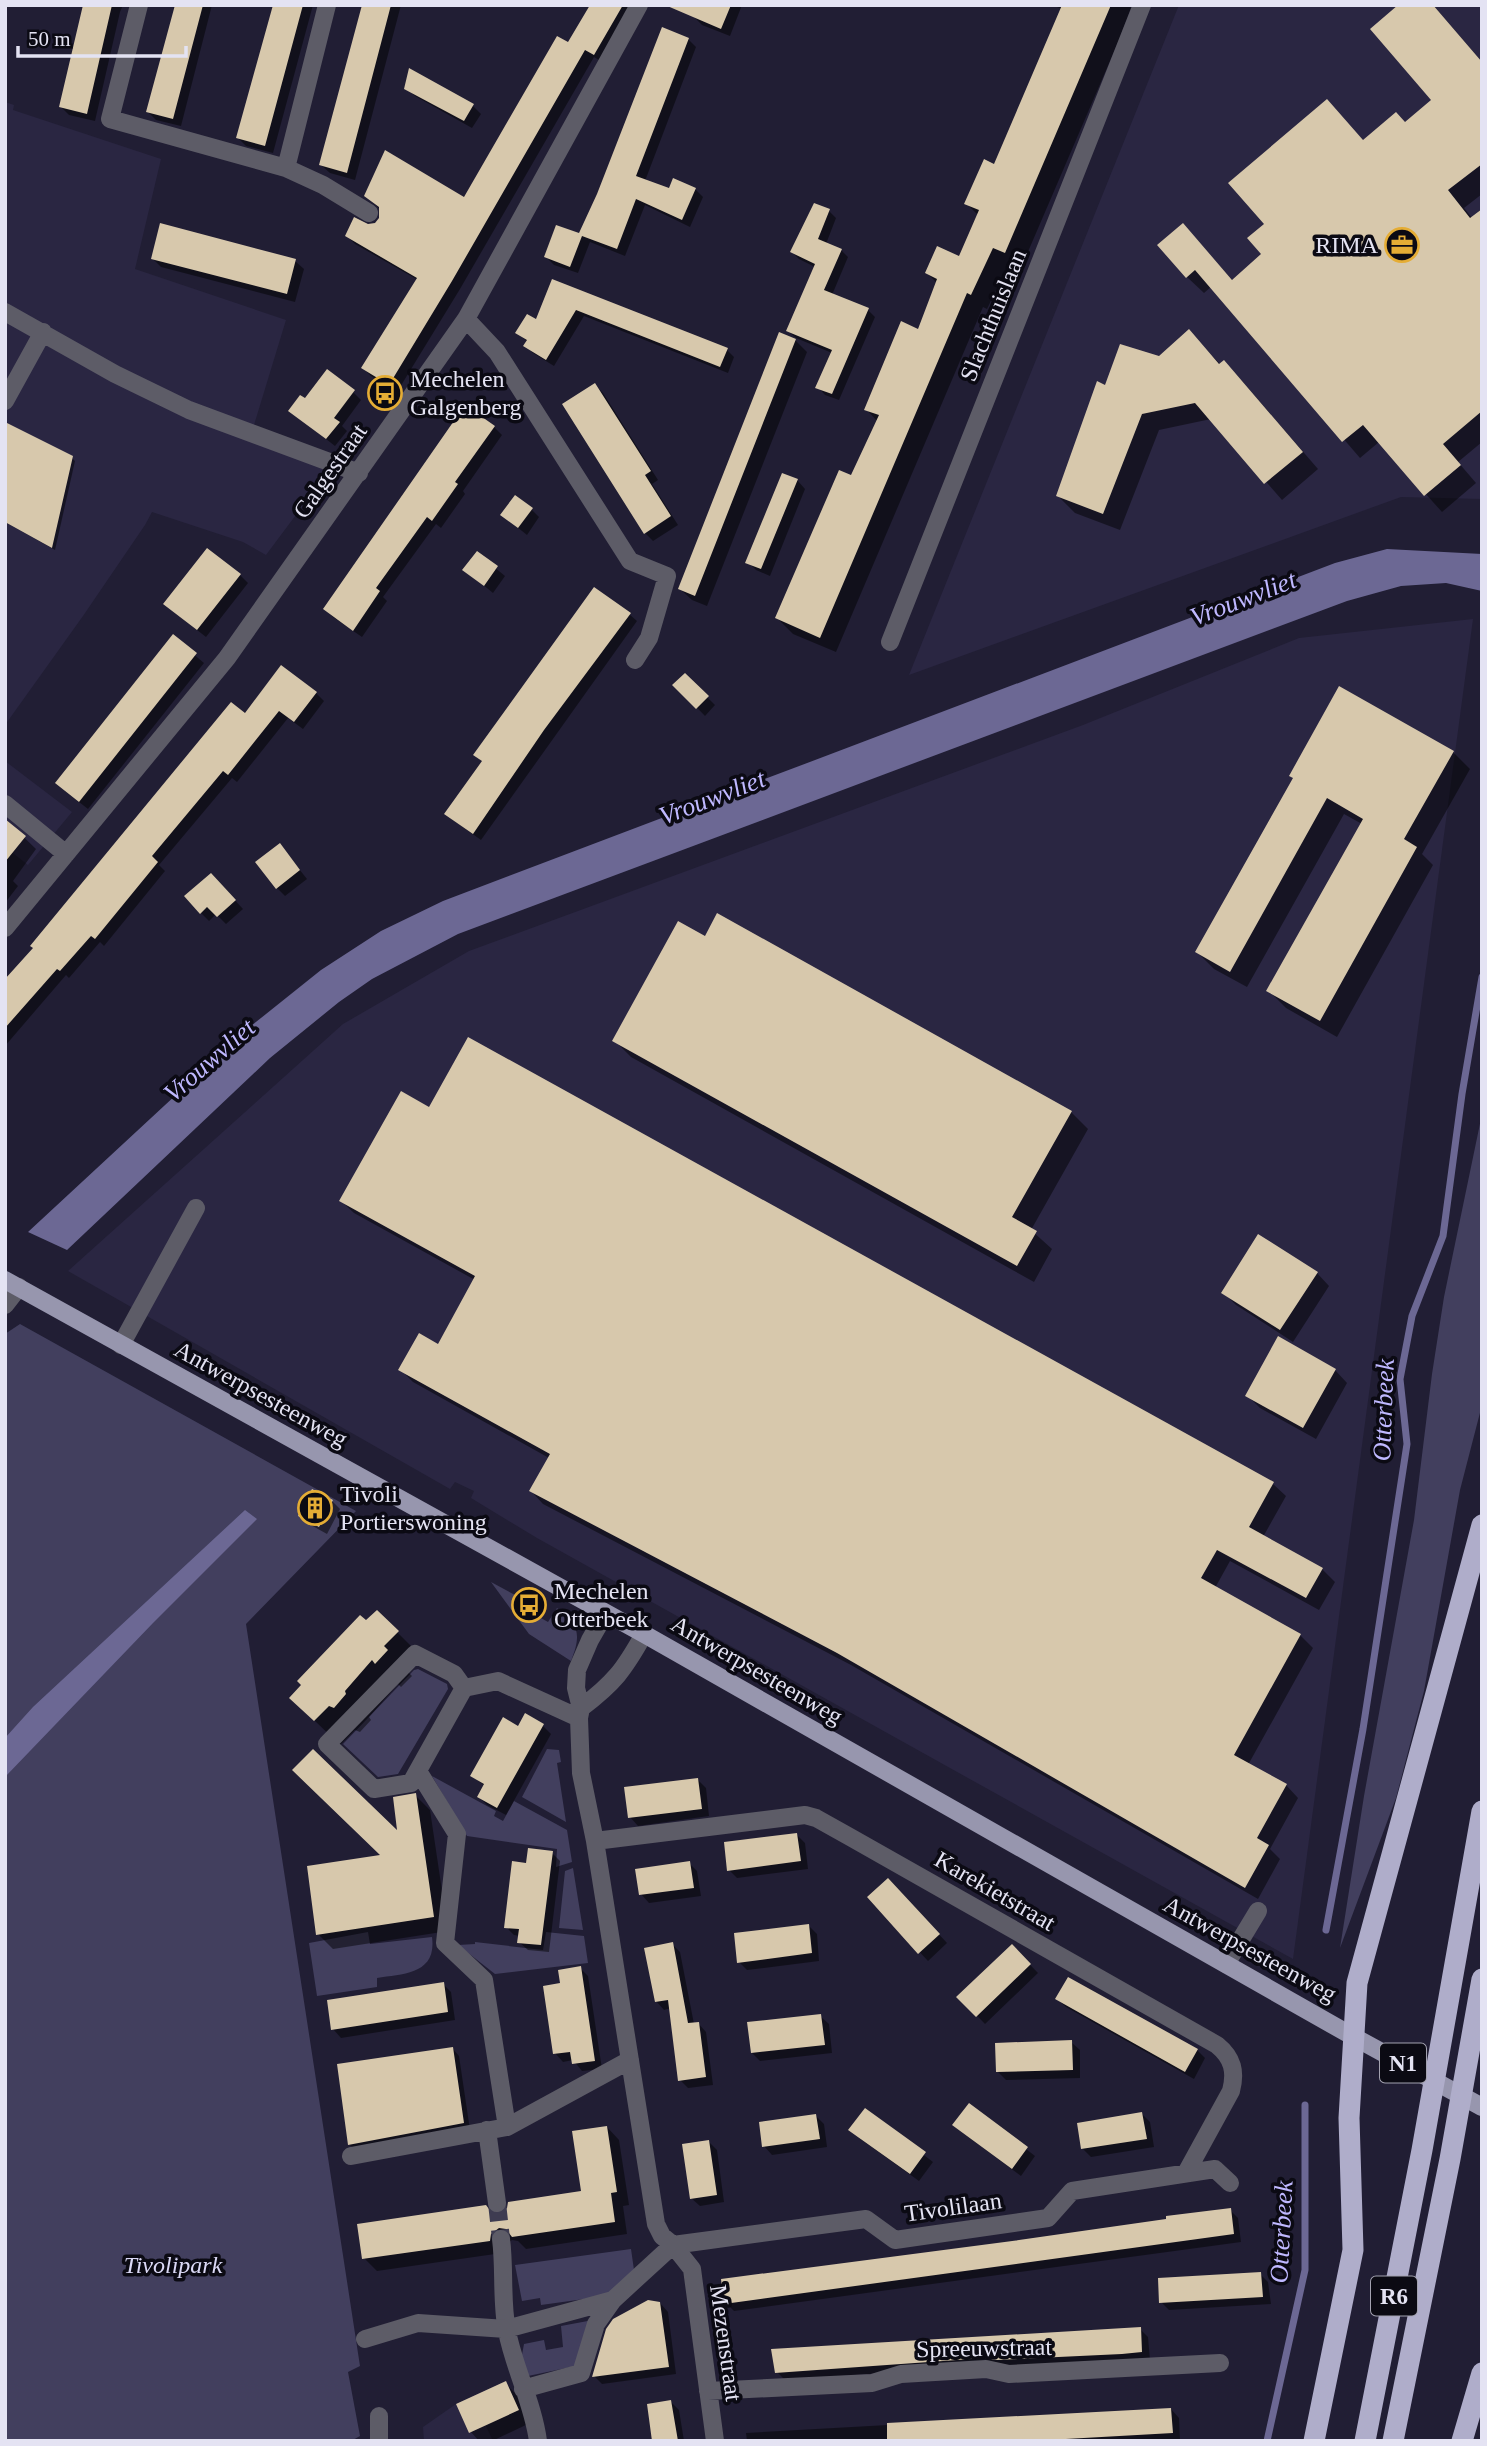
<svg xmlns="http://www.w3.org/2000/svg" width="1487" height="2446" font-family="'Times New Roman',serif">
<style>
.built{fill:#2a2642}
.green{fill:#423f5e}
.water{fill:#6c6894}
.shadow{fill:#0007}
.lines{fill:none;stroke-linecap:round;stroke-linejoin:round}
.stream{stroke:#6c6894;stroke-width:7}
.building{fill:#d7c8ac}
.minor-tunnel{stroke:#3e3c51;stroke-width:18;stroke-dasharray:18 9;stroke-linecap:butt}
.minor{stroke:#5d5c67;stroke-width:18}
.major{stroke:#9796ae;stroke-width:18}
.highway{stroke:#afadca;stroke-width:21}
.labels{text-anchor:middle;stroke-width:7;stroke-linejoin:round;paint-order:stroke}
.shield{fill:#0b0a13;stroke:#a3a2b0;stroke-width:2}
.shield-label{font-size:23px;font-weight:bold;fill:#e4e3f3}
.poi-label{font-size:24px;fill:#e4e3f3;stroke:#0b0a13;text-anchor:start}
.street-label{font-size:24px;fill:#e4e3f3;stroke:#0b0a13}
.park-label{font-size:24px;font-style:italic;fill:#dbd9f6;stroke:#0b0a13}
.water-label{font-size:26px;font-style:italic;fill:#bfb8ff;stroke:#0b0a13}
</style>
<rect width="100%" height="100%" fill="#211e34"/>
<path class="built" d="M1179,5L1482,6V499L1401,497L909,675Z
M5,102L14,105L13,110L161,159L135,269L286,320L254,425L337,460L266,555L243,542L152,512L145,525L83,616L5,725Z
M1473,619L1293,1959L537,1538L471,1498L474,1491L455,1482L450,1489L68,1271L343,1024L469,951L1083,725L1299,638Z
M5,761L72,812L28,865L5,847Z
M506,2381L519,2410L486,2426L493,2441H424L423,2427L456,2404Z"/>
<path class="green" d="M1482,1114V1405L1460,1490L1424,1691L1396,1798L1340,1948L1364,1796L1414,1520L1432,1374L1444,1297Z
M20,1324L356,1511L246,1624L360,2366L348,2372L360,2436L351,2441H5V1334Z
M491,1582L528,1602L525,1609L548,1622L557,1608C580,1624 581,1636 571,1661L529,1634Z
M418,1669L447,1684L448,1689L398,1774L378,1777L343,1744L414,1670Z
M547,1749L559,1750L561,1762L557,1763L566,1822L522,1797Z
M432,1776L496,1811L494,1816L503,1821L514,1801L567,1830L572,1862L556,1867L557,1849L467,1836Z
M573,1868L583,1930L559,1928L565,1871Z
M368,1932L370,1944L432,1937C437,1974 404,1974 377,1978V1987L317,1996L309,1943Z
M546,1932L584,1936L588,1963L495,1974L458,1945L475,1944V1942L543,1950Z
M631,2249L634,2270L606,2296L541,2305L540,2298L522,2301L515,2265Z
M593,2320L576,2366L528,2376L521,2360L524,2344L544,2340L546,2350L563,2347L561,2326Z"/>
<path class="water" d="M1387,549L1482,554V591L1446,583L1401,586L1347,601L458,934L372,979L339,1002L270,1058L67,1250L28,1232L246,1030L321,970L381,931L443,901L1335,563Z
M245,1510L257,1519L153,1623L5,1777V1738L33,1707Z"/>
<path class="shadow" d="M86,5H123L120,12L95,121L69,115L61,107Z
M176,5H212L181,126L156,120L148,112Z
M275,5H313L273,153L246,146L238,138Z
M364,5H401L355,180L330,173L321,165Z
M592,5H636L602,62L594,57L460,289L397,392L371,376L363,368L418,280L355,244L347,236L376,224L381,219L380,209L366,196L464,199L569,44Z
M699,5H742L730,36L702,25L694,17Z
M1052,5H1132L1119,40L1021,268L1009,263L987,309L983,307L836,652L793,634L777,618L852,478L878,422L866,409L919,331L938,284L927,273L960,258L979,216L966,203L995,167L1062,9Z
M1401,5H1433L1482,62V194L1464,208L1472,218L1482,211V442L1458,462L1476,483L1442,512L1379,442L1360,458L1212,286L1204,293L1187,277L1183,225L1233,281L1263,255L1266,224L1327,101L1364,142L1405,124L1433,100Z
M688,39L696,47L645,181L670,190L695,189L703,197L690,227L645,205L625,256L590,242L578,273L554,265L546,257L580,236Z
M406,88L473,106L481,114L472,128L415,96Z
M829,211L836,218L826,244L841,250L848,257L832,295L868,310L875,317L839,400L825,395L818,387L832,353L796,338L788,331L815,267L799,259L792,252Z
M153,259L295,261L304,269L295,302L161,267Z
M553,282L727,350L734,357L728,373L584,316L554,366L533,353L526,346L528,342L517,333L537,322Z
M1189,332L1221,365L1224,363L1241,380L1318,469L1282,500L1211,419L1159,430L1120,530L1075,513L1058,496L1106,387L1159,358Z
M795,340L807,352L707,606L692,600L680,589Z
M595,385L603,393L658,480L652,484L678,525L653,541L645,533Z
M353,392L361,400L342,426L347,431L335,446L299,418Z
M494,427L502,435L463,491L465,494L441,528L436,524L383,597L387,601L362,637L333,617L325,609Z
M72,458L75,461L55,550L5,522Z
M797,480L805,489L770,576L756,570L748,562Z
M531,509L539,517L527,535L502,515Z
M477,553L505,576L493,593L465,570Z
M240,575L248,583L206,637L174,612Z
M629,614L637,621L481,840L453,820L446,813L483,762L476,755Z
M173,637L204,663L88,809L65,791Z
M685,675L715,705L705,716L675,685Z
M316,693L324,701L303,729L288,718L237,782L232,778L159,865L165,871L104,946L100,942L69,978L66,975L5,1046V982L245,716Z
M1453,752L1470,769L1422,854L1433,865L1337,1037L1286,1008L1269,991L1362,824L1344,814L1247,987L1214,969L1197,952L1295,779Z
M5,819L36,849L13,881L18,886L5,903Z
M280,845L307,879L285,896L277,888Z
M219,883L243,909L226,924L216,914L209,921L201,913Z
M469,1039L1273,1484L1286,1496L1263,1537L1322,1569L1335,1582L1319,1610L1230,1561L1215,1588L1300,1635L1313,1648L1248,1765L1286,1785L1298,1798L1270,1849L1280,1859L1258,1899L851,1665L543,1504L531,1491L549,1458L413,1382L401,1370L439,1346L475,1280L354,1213L341,1201L430,1109Z
M614,1040L1071,1112L1088,1129L1031,1230L1052,1249L1034,1282L631,1057Z
M1317,1273L1329,1286L1293,1342L1236,1305L1224,1293Z
M1335,1370L1347,1383L1316,1439L1260,1408L1247,1395Z
M332,1501L340,1509L327,1534L309,1524L300,1516Z
M366,1622L397,1632L422,1657L408,1672L412,1676L401,1687L398,1684L369,1717L371,1720L360,1732L355,1730L340,1745L291,1698Z
M543,1726L551,1734L506,1815L487,1805L479,1797L485,1786L472,1776Z
M698,1780L706,1788L709,1816L638,1826L630,1817Z
M415,1795L430,1810L448,1931L333,1949L318,1934L399,1835Z
M796,1834L805,1843L808,1869L737,1878L729,1870Z
M552,1853L560,1861L549,1952L528,1950L519,1942L520,1936L514,1935L506,1927L528,1865Z
M689,1863L697,1871L701,1896L649,1903L641,1894Z
M896,1888L947,1943L928,1961L869,1898Z
M809,1926L817,1934L819,1961L747,1970L739,1962Z
M672,1944L680,1952L694,2024L698,2023L706,2032L713,2085L688,2088L680,2080L671,2008L664,2010L656,2001Z
M1012,1946L1038,1973L985,2024L959,1997Z
M580,1968L588,1976L602,2069L582,2071L573,2060L563,2062L555,2053L562,1985Z
M443,1984L451,1992L455,2020L341,2038L333,2029Z
M1057,1999L1197,2050L1205,2058L1194,2079L1066,2007Z
M820,2016L829,2024L832,2053L760,2061L752,2053Z
M1071,2042L1080,2050V2078L1006,2080L998,2072Z
M453,2049L459,2056L470,2130L356,2151L349,2144Z
M969,2105L1035,2156L1021,2176L963,2133Z
M865,2110L933,2162L919,2181L859,2138Z
M1142,2114L1150,2122L1154,2147L1091,2157L1082,2148Z
M815,2115L824,2124L827,2147L772,2155L764,2146Z
M607,2127L619,2140L629,2205L623,2206L627,2234L526,2249L518,2241L512,2240L503,2246L502,2253L377,2271L364,2258L493,2215L500,2216L583,2193Z
M709,2142L717,2150L724,2202L700,2206L691,2198Z
M1230,2210L1238,2218L1241,2242L734,2311L726,2303Z
M1260,2274L1268,2282L1271,2304L1169,2310L1161,2302Z
M660,2303L668,2312L676,2374L602,2384L594,2376Z
M1140,2329L1148,2337L1150,2360L1028,2367L995,2365L785,2380L777,2372Z
M505,2383L518,2396L530,2423L492,2441H479L471,2432L458,2405Z
M671,2402L679,2410L684,2441H654Z
M1171,2409L1179,2418L1180,2440L747,2441L746,2433Z"/>
<g class="lines">
<path class="stream" d="M1326,1930L1363,1729L1407,1444L1400,1379L1412,1316L1443,1236L1462,1094L1482,977
M1267,2441L1305,2270V2105"/>
</g>
<path class="building" d="M83,5H112L87,114L59,107Z
M175,5H203L173,119L146,112Z
M273,5H303L265,146L236,138Z
M362,5H391L347,173L319,165Z
M590,5H623L594,55L585,50L452,281L389,385L361,368L417,278L345,236L354,217L368,224L375,223L379,218V207L364,196L385,150L464,197L557,36L568,42Z
M665,5H731L721,29Z
M1062,5H1111L1005,253L993,248L971,295L967,293L820,638L775,618L839,470L851,475L879,415L864,410L901,321L918,329L937,279L925,273L937,246L959,256L979,210L964,204L984,159L994,164Z
M1398,5H1433L1482,62V164L1448,190L1470,218L1482,209V411L1443,444L1461,465L1424,496L1363,425L1342,442L1195,270L1186,278L1157,245L1183,223L1232,280L1261,254L1247,238L1264,224L1228,183L1327,99L1363,140L1396,112L1405,122L1431,100L1370,29Z
M662,27L689,38L636,176L669,188L673,178L696,188L682,220L636,199L617,249L582,236L570,267L544,257L556,225L579,233L597,194Z
M409,68L474,104L464,121L404,89Z
M814,203L830,209L818,239L842,249L824,290L869,308L832,394L815,388L832,350L786,331L815,264L790,252Z
M160,223L296,259L287,294L151,259Z
M552,279L728,348L720,367L576,310L546,360L523,346L527,340L515,333L527,314L536,319Z
M1189,329L1219,364L1224,360L1303,452L1264,484L1195,403L1142,414L1103,514L1056,496L1097,381L1105,385L1120,344L1159,356Z
M779,332L796,339L695,596L678,589Z
M327,369L355,390L334,418L340,422L326,439L288,411L300,395L305,398Z
M595,383L651,471L645,475L671,516L644,534L562,404Z
M465,405L495,426L455,482L458,484L432,521L427,517L376,588L380,591L353,631L323,609Z
M5,422L73,456L52,548L5,522Z
M782,473L798,479L761,569L745,563Z
M515,495L533,508L518,528L500,515Z
M207,548L241,574L197,630L163,604Z
M477,551L498,566L484,586L462,570Z
M594,587L631,613L544,730L473,834L444,814L482,761L473,755Z
M173,634L197,653L79,802L55,783Z
M281,665L317,692L294,722L279,711L228,775L223,771L152,856L158,862L95,939L91,936L60,971L57,969L5,1028V979L33,948L30,946L231,702L245,713Z
M685,673L709,696L696,709L672,685Z
M1339,686L1454,751L1404,839L1417,847L1320,1021L1266,991L1363,819L1327,798L1230,972L1195,952L1293,778L1289,776Z
M5,819L26,836L5,862Z
M280,843L300,870L276,889L255,862Z
M211,873L236,900L217,917L207,907L200,914L184,896Z
M717,913L1072,1111L1012,1217L1037,1231L1017,1266L612,1041L678,921L705,936Z
M468,1037L1274,1482L1249,1527L1323,1568L1306,1598L1217,1550L1201,1578L1301,1634L1234,1755L1287,1784L1257,1838L1269,1845L1245,1888L837,1653L529,1491L550,1454L398,1370L419,1333L438,1344L475,1276L339,1201L401,1091L429,1107Z
M1258,1234L1318,1272L1280,1330L1221,1293Z
M1278,1336L1336,1369L1303,1428L1245,1396Z
M312,1489L333,1500L319,1527L298,1516Z
M377,1610L399,1631L384,1646L388,1650L375,1664L372,1660L345,1691L346,1694L334,1708L329,1706L314,1721L289,1698L301,1685L297,1681L360,1615L366,1620Z
M525,1713L544,1724L497,1808L477,1797L484,1784L470,1776L503,1717L518,1726Z
M313,1749L397,1830L393,1797L416,1793L434,1917L316,1935L307,1866L380,1855L292,1770Z
M698,1778L702,1809L628,1818L624,1787Z
M797,1833L801,1861L727,1871L724,1842Z
M528,1848L553,1851L541,1945L517,1943L519,1929L504,1928L512,1861L526,1863Z
M690,1861L694,1888L639,1895L635,1869Z
M888,1878L940,1934L918,1954L867,1897Z
M809,1924L812,1953L737,1963L734,1933Z
M673,1942L688,2023L699,2022L706,2077L678,2081L668,2000L655,2002L644,1948Z
M1012,1944L1031,1964L976,2017L956,1997Z
M581,1966L595,2061L572,2064L570,2052L553,2054L543,1986L560,1983L558,1970Z
M1068,1977L1198,2049L1185,2072L1055,1999Z
M444,1982L448,2012L331,2030L327,2000Z
M821,2014L825,2045L751,2053L747,2022Z
M1072,2040L1073,2070L996,2072L995,2043Z
M453,2047L464,2123L348,2145L337,2064Z
M969,2103L1028,2147L1012,2169L952,2125Z
M865,2108L926,2152L910,2174L848,2130Z
M1142,2112L1147,2139L1081,2149L1077,2123Z
M816,2114L820,2139L762,2147L759,2122Z
M607,2126L617,2192L611,2193L615,2222L512,2237L506,2229L499,2228L491,2234L490,2241L362,2259L357,2224L486,2205L492,2213L499,2214L507,2208L508,2202L581,2191L572,2131Z
M709,2140L717,2195L690,2199L682,2144Z
M1231,2208L1234,2234L724,2304L721,2279L1019,2240L1166,2219V2216Z
M1261,2272L1263,2297L1159,2303L1158,2278Z
M648,2300L660,2302L669,2367L592,2377L606,2329L613,2319Z
M1141,2327L1142,2352L1122,2354L997,2360L985,2358L775,2373L771,2349Z
M506,2381L519,2410L469,2433L456,2404Z
M671,2400L678,2441H652L647,2404Z
M1171,2408L1173,2433L1030,2441H887V2423Z"/>
<g class="lines">
<path class="minor-tunnel" d="M497,2203L501,2239"/>
<path class="minor" d="M139,5L110,119L286,168L323,185L369,213
M286,168L327,5
M5,312L115,374L189,410L359,473
M466,319L497,352L630,561L667,576L649,638L635,660
M5,401L43,332
M890,642L1142,5
M5,804L66,854
M5,928L227,658L466,319L639,5
M5,1305L19,1287
M121,1345L196,1208
M605,1614L590,1640L577,1670L576,1688L581,1708L579,1718L581,1773L595,1841L656,2224L662,2236L673,2245L692,2269L715,2441
M464,1688L454,1674L415,1654L327,1744L374,1789L411,1783L464,1688L498,1681L579,1718
M581,1708C614,1683 624,1670 644,1634
M595,1841L805,1815L816,1818L850,1837L1217,2045C1233,2058 1236,2072 1231,2091L1186,2173
M1226,1964L1258,1911
M507,2127L630,2060
M487,2130L497,2203
M351,2156L507,2127L484,1980L445,1943L457,1834L418,1771
M501,2239C505,2269 501,2301 507,2331C514,2368 533,2403 538,2441
M365,2339L418,2323L506,2329L613,2300L673,2245L866,2219L895,2240L1048,2218L1072,2191L1215,2169L1230,2183
M523,2389L581,2373L596,2324L613,2300
M708,2391L872,2383L901,2374L986,2369L1009,2374L1220,2363
M379,2416V2441"/>
<path class="major" d="M5,1280L644,1634L1354,2037L1482,2107"/>
<path class="highway" d="M1314,2441L1353,2250L1349,2118L1357,1983L1482,1525
M1365,2441L1422,2150L1482,1811
M1393,2441L1450,2159L1482,1979
M1462,2441L1482,2373"/>
</g>
<defs>
<g id="office-ring" transform="scale(1.75)"><circle r="9.5" fill="#0b0a13" stroke="#e5ad35" stroke-width="1.5"/><path d="M-6-3h4V-5.5h4V-3h4V5H-6ZM-1-4.5V-3h2v-1.5ZM-6 0V1H6V0Z" fill="#e5ad35"/></g>
<g id="bus-ring" transform="scale(1.75)"><circle r="9.5" fill="#0b0a13" stroke="#e5ad35" stroke-width="1.5"/><path d="M-5-6H5V4H4V6H2V4H-2V6H-4V4H-5ZM-3.5-4V0h7V-4ZM-3.5 1.2v1.5H-2V1.2ZM2 1.2v1.5H3.5V1.2Z" fill="#e5ad35"/></g>
<g id="building-ring" transform="scale(1.75)"><circle r="9.5" fill="#0b0a13" stroke="#e5ad35" stroke-width="1.5"/><path d="M-4-6H4V6H1V3H-1V6H-4ZM-2.5-4.3h1.7v1.8h-1.7ZM.8-4.3h1.7v1.8H.8ZM-2.5-1h1.7V.8h-1.7ZM.8-1h1.7V.8H.8Z" fill="#e5ad35"/></g>
</defs>
<g fill-rule="evenodd">
<use href="#office-ring" x="1402" y="245"/>
<use href="#bus-ring" x="385" y="393"/>
<use href="#building-ring" x="315" y="1508"/>
<use href="#bus-ring" x="529" y="1605"/>
</g>
<g class="labels">
<g class="shield">
<rect x="1380" y="2043.5" width="46" height="39" rx="5"/>
<rect x="1371" y="2276.5" width="46" height="39" rx="5"/>
</g>
<g class="shield-label">
<text x="1403" y="2071">N1</text>
<text x="1394" y="2304">R6</text>
</g>
<g class="poi-label">
<text x="1378" y="253" text-anchor="end">RIMA</text>
<text x="410" y="387">Mechelen<tspan x="410" dy="28">Galgenberg</tspan></text>
<text x="340" y="1502">Tivoli<tspan x="340" dy="28">Portierswoning</tspan></text>
<text x="554" y="1599">Mechelen<tspan x="554" dy="28">Otterbeek</tspan></text>
</g>
<g class="street-label">
<text transform="translate(993 315) rotate(-68)" y="8">Slachthuislaan</text>
<text transform="translate(330 471) rotate(-55)" y="8">Galgestraat</text>
<text transform="translate(261 1394) rotate(29)" y="8">Antwerpsesteenweg</text>
<text transform="translate(757 1670) rotate(30)" y="8">Antwerpsesteenweg</text>
<text transform="translate(995 1891) rotate(30)" y="8">Karekietstraat</text>
<text transform="translate(1250 1949) rotate(29)" y="8">Antwerpsesteenweg</text>
<text transform="translate(953 2207) rotate(-8)" y="8">Tivolilaan</text>
<text transform="translate(726 2343) rotate(82)" y="8">Mezenstraat</text>
<text transform="translate(984 2348) rotate(-1)" y="8">Spreeuwstraat</text>
</g>
<g class="park-label">
<text x="173" y="2273">Tivolipark</text>
</g>
<g class="water-label">
<text transform="translate(1243 598) rotate(-21)" y="9">Vrouwvliet</text>
<text transform="translate(712 797) rotate(-21)" y="9">Vrouwvliet</text>
<text transform="translate(209 1060) rotate(-41)" y="9">Vrouwvliet</text>
<text transform="translate(1383 1410) rotate(-88)" y="9">Otterbeek</text>
<text transform="translate(1281 2232) rotate(-87)" y="9">Otterbeek</text>
</g>
</g>
<rect width="1487" height="2446" fill="none" stroke="#e4e3f3" stroke-width="14"/>
<path d="M18 46v10h168v-10" fill="none" stroke="#e4e3f3" stroke-width="3.5"/>
<text x="28" y="46" font-size="21" fill="#e4e3f3" stroke="#0b0a13" stroke-width="5" paint-order="stroke">50 m</text>
</svg>
